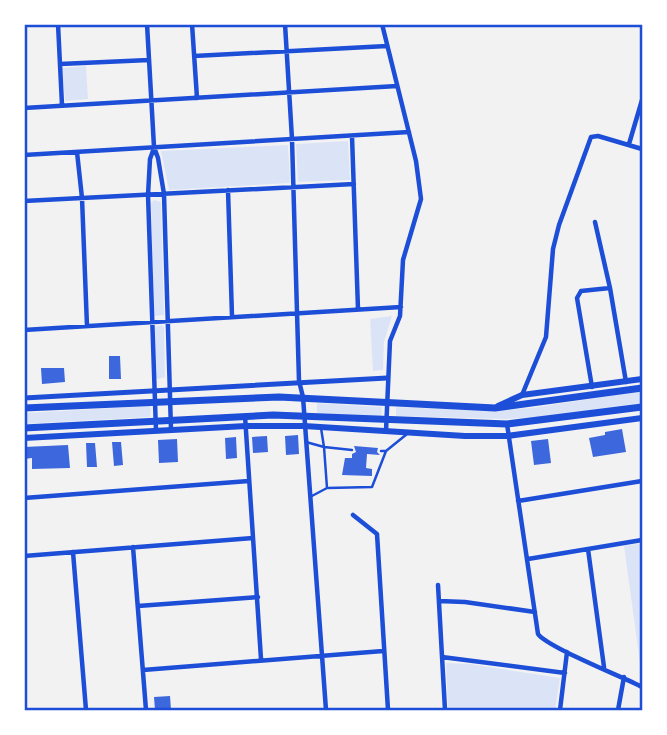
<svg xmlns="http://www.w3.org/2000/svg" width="667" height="735" font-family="'Golos Text',sans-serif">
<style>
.green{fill:#dbe4f7}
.building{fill:#3d67dc}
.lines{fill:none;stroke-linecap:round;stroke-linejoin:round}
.service{stroke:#1d4ed8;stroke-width:2.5}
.minor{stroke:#1d4ed8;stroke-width:4.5}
.tertiary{stroke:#1d4ed8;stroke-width:5}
.secondary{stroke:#1d4ed8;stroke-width:6}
.primary{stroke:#1d4ed8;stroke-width:7}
.neatline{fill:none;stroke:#1d4ed8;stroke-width:2.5}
</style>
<rect width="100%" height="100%" fill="#f2f2f2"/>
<path class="green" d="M86,66L88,99L65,101L62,68Z
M348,141L350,180L298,182L296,144Z
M288,145L290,183L169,190L161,151Z
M154,200L161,202L164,315L154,316L151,203Z
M392,316L384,342L383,370L373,371L370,319Z
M161,325L164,327L165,377L158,379L156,377L155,327Z
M642,391V404L561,416L505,419L396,416V407L490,411L531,408Z
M317,403L382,407L381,417L317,413Z
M149,406L151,409L150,417L25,424V413Z
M642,543V677L624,546Z
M446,663L470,664L560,678L555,710H448Z"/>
<path class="building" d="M109,356H120L121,379H109Z
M41,368H64L65,382L42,384Z
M622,429L626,452L593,457L589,438L605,435V432Z
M298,435L299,454L286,455L285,436Z
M267,436L268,452L253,453L252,437Z
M236,437L237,458L226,459L225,438Z
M177,439L178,462L159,463L158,440Z
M548,439L551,463L534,465L531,441Z
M112,442H121L123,465L114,466Z
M86,443H95L97,467H87Z
M68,445L70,468L32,469V458L24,459V447Z
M354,446L378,448L377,452L380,455L367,454L366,468L372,469V476L342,475L345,458H352V454L356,452Z
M170,696L171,710H155L154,697Z"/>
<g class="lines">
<path class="service" d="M321,428L324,447L352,450
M306,442L324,447L327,488L310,497
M381,451H386L407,434
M327,488L372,487L386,451"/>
<path class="minor" d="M58,24L62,105
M147,24L154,147L158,158L164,194L171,430
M192,24L197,98
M285,24L292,139L299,381L303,397L326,710
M382,24L416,161L421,199L403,260L400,316L390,341L386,431
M194,56L387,46
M60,64L149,60
M24,108L397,86
M352,136L358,309
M629,144L642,100
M154,148L150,159L148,195L156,431
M77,152L82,198L87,326
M24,155L409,132
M228,190L232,316
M24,201L354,184
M595,222L610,288L626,382
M24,330L401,307
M592,387L577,298L581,291L610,288
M24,388L25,407
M522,395L546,337L553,249L559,225L591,137L598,136L642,149
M245,416L261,659
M507,424L538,634C547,647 623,677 642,687
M24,498L249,481
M518,501L642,481
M353,515L377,534L388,710
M133,547L146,710
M588,549L604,667
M73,552L86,710
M24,556L253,538
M528,559L642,540
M438,585L445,710
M439,601L465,602L535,612
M138,606L258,597
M442,657L565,673
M143,670L383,651
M560,710L567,652
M618,710L624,677"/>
<path class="tertiary" d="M24,398L387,378"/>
<path class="secondary" d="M498,406L522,395L642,379
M24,438L246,426H304L465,436H507L642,418"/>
<path class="primary" d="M24,408L279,397L495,408L642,388
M24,428L273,415L507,424L642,407"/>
</g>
<rect width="667" height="735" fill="none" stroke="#ffffff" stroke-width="52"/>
<rect x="26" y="26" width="615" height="683" class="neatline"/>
</svg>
